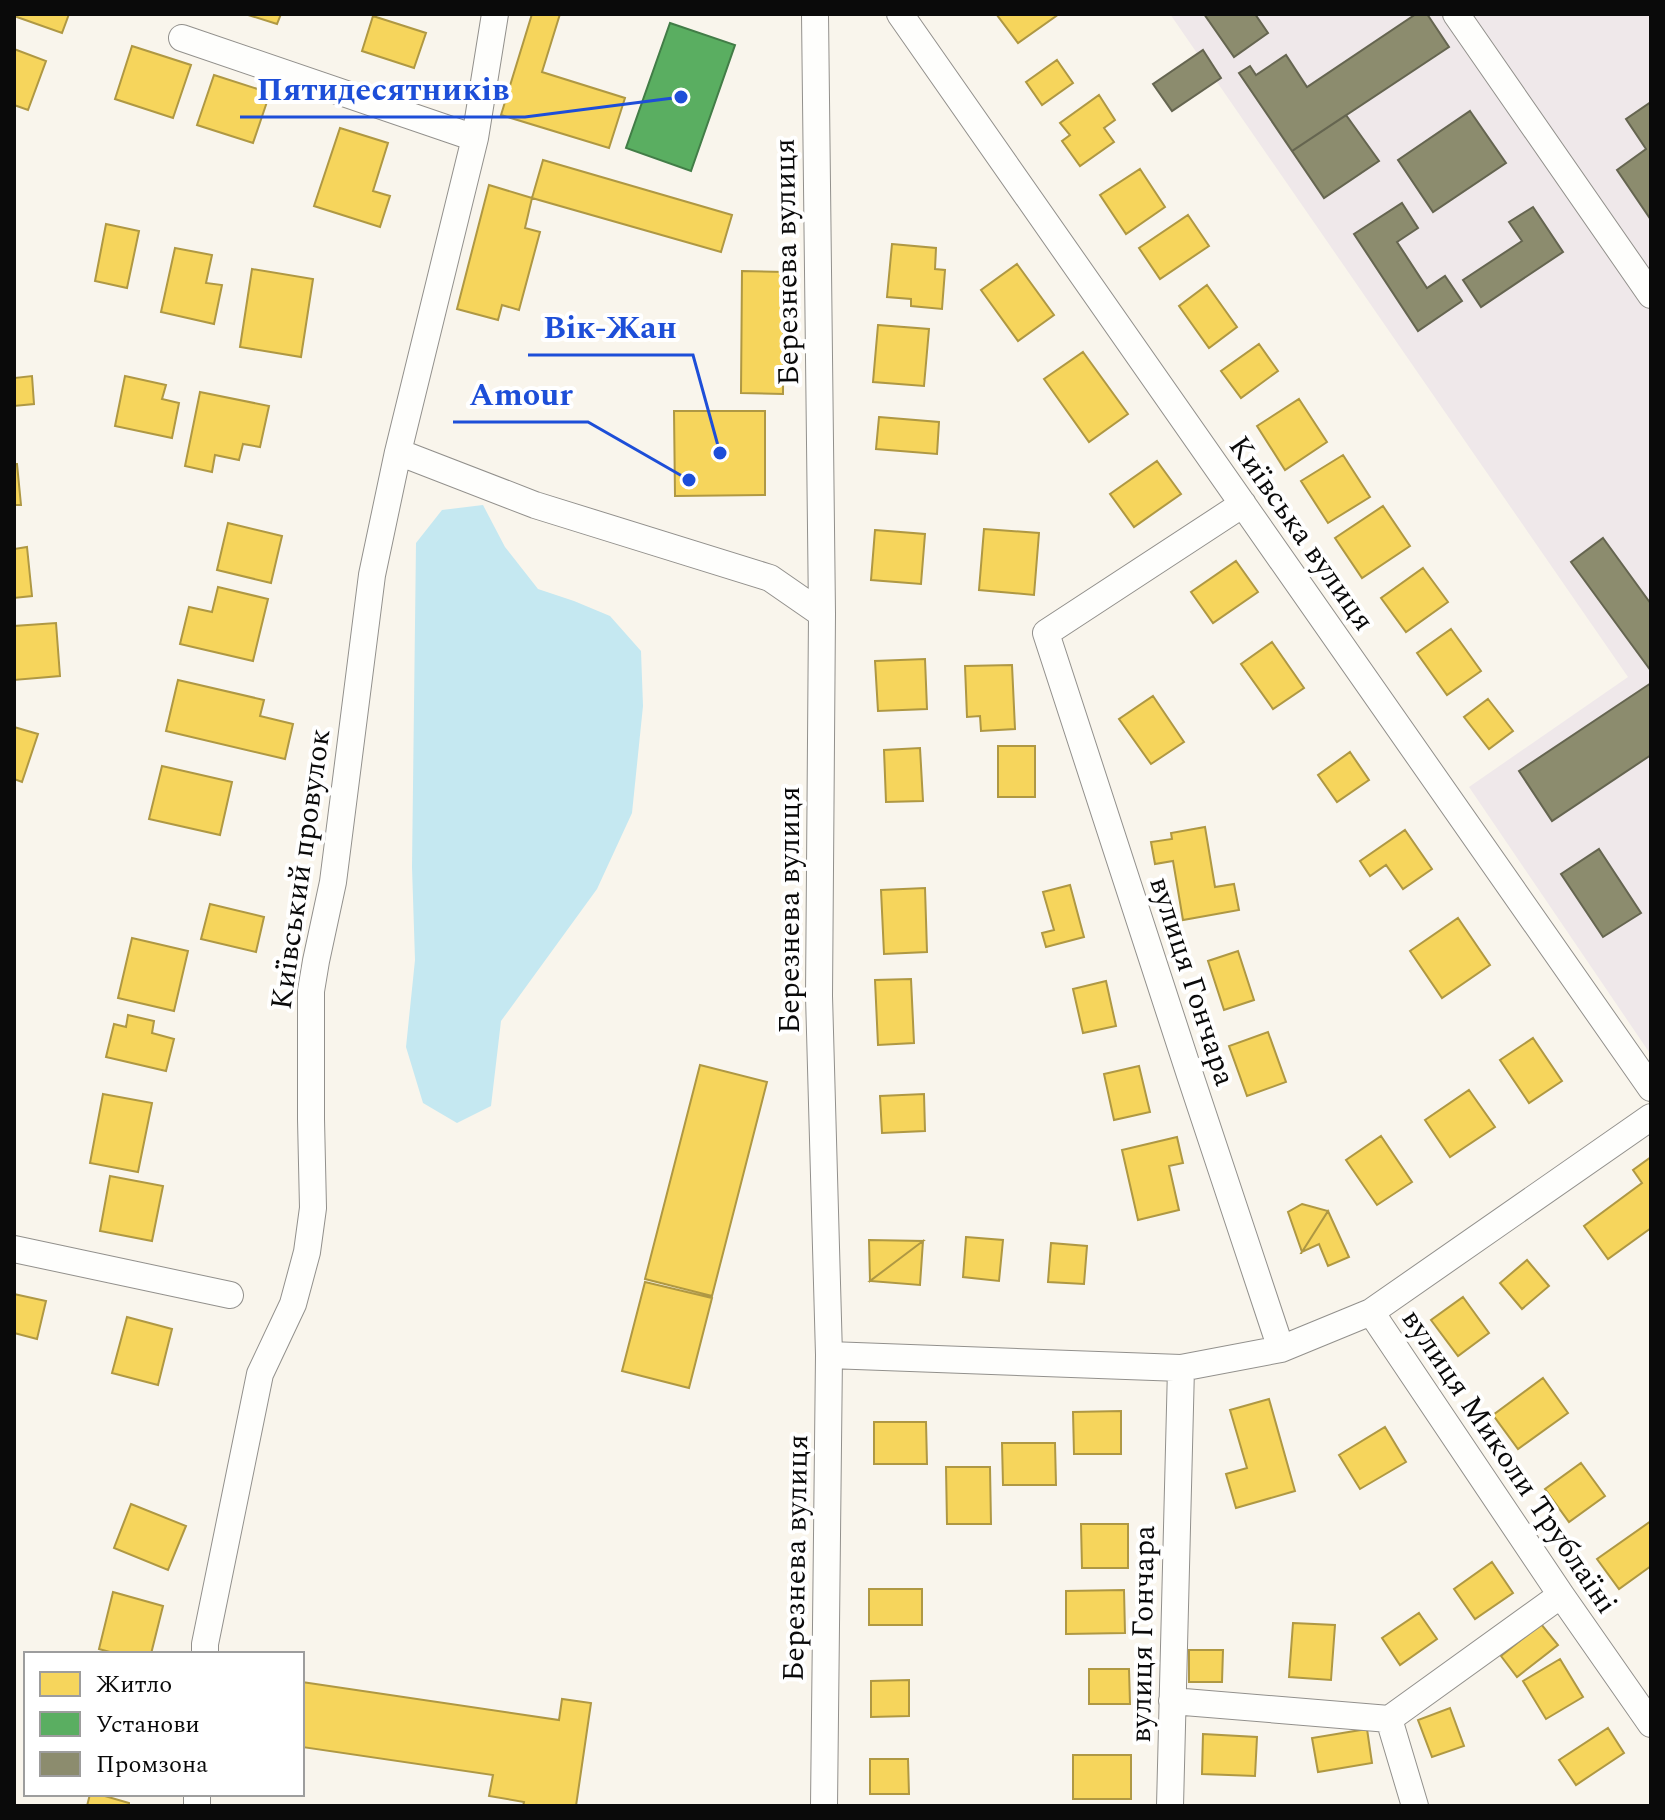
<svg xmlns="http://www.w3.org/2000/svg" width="1665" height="1820" font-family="Spectral,serif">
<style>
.industrial{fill:#efe8ea}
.water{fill:#c5e8f1}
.homes{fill:#f6d55c;stroke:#af9843;stroke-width:2}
.public{fill:#5aae61;stroke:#427d47;stroke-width:2}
.industry{fill:#8c8c6e;stroke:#656550;stroke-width:2}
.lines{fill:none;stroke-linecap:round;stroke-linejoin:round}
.street-casing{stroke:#92908c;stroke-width:28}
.street{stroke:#fefefc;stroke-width:26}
.labels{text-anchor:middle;stroke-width:8;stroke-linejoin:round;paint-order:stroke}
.street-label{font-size:30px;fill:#0a0a0a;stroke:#fff}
.leader{fill:none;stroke:#1d4ed8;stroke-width:3}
.callout-dot{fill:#1d4ed8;stroke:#fff;stroke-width:3}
.callout-label{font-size:32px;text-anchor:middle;font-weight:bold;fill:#1d4ed8;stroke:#fff;stroke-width:8;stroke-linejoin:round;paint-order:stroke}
</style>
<rect width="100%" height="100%" fill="#f9f5ec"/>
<path class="industrial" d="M1170,14H1651V1055L1469,787L1628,677Z"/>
<path class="water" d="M483,505L505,547L538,589L574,601L610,616L641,651L643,706L632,813L597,889L501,1021L491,1106L457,1123L423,1103L406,1047L415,960L412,867L416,543L442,510Z"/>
<path class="homes" d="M14,14H69L62,33L14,16Z
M245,14H281L277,24Z
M532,14H560L542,72L625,98L609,148L501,115Z
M999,14H1059L1018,43L997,15Z
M373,16L426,33L414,68L362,51Z
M132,46L191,65L173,118L115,99Z
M14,49L46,61L28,110L14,105Z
M1057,60L1073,83L1042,105L1026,82Z
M214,75L270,93L253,143L197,125Z
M1099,95L1115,120L1104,128L1114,142L1080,166L1062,141L1070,135L1060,123Z
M340,128L388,143L373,191L390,196L380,227L314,206Z
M543,160L732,215L721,252L532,198Z
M1140,169L1165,207L1126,234L1100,195Z
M489,185L532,198L525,228L540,232L519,310L502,305L498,320L457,309Z
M1188,215L1209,246L1160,279L1139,248Z
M106,224L139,231L127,288L95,281Z
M892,244L936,248L935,269L945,270L942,309L911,306V299L887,297Z
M175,248L212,255L206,283L222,285L214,324L161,312Z
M1017,264L1054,315L1018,341L981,290Z
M252,269L313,279L301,357L240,347Z
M742,271L784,272L783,394L741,393Z
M1207,285L1237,327L1209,348L1179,306Z
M878,325L929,329L924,386L873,382Z
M1259,344L1278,371L1241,398L1221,371Z
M1083,352L1128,414L1089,442L1044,379Z
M14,365L15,378L32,376L34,404L14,406Z
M125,376L166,385L162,399L179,403L172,438L115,426Z
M200,392L269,406L260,447L243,444L239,460L215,455L212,472L185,466Z
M1299,399L1327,442L1285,470L1257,426Z
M674,411H765V495L675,496Z
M879,417L939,422L937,454L876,449Z
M1343,455L1370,497L1328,523L1301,481Z
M1157,461L1181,494L1134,527L1110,494Z
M14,464H17L21,505H14Z
M1383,506L1410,546L1362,578L1335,538Z
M228,523L282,536L271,583L217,570Z
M984,529L1039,533L1034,595L979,590Z
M875,530L925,534L921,584L871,580Z
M27,547L32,596L14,598V549Z
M1236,561L1258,592L1213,623L1191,592Z
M1423,568L1448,602L1406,632L1381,598Z
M218,587L268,599L253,661L180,644L189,607L212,612Z
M56,623L60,676L14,680V626Z
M1451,629L1481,671L1447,695L1417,653Z
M1272,642L1304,688L1273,709L1241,664Z
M925,659L927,709L878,711L875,661Z
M1012,665L1015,729L981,731L980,716L967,717L965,666Z
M178,680L264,700L260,716L293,724L285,759L166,731Z
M1153,696L1184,742L1151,764L1119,719Z
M1488,699L1513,731L1489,749L1464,717Z
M14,727L38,734L22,782L14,779Z
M998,746H1035V797H998Z
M920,748L923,801L886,802L884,750Z
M1350,752L1369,780L1337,802L1318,775Z
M162,766L232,782L220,835L149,819Z
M1205,827L1215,887L1234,884L1239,910L1183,920L1173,861L1155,864L1151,842L1172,839L1171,833Z
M1405,830L1432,869L1403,889L1386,865L1370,876L1360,861Z
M1070,885L1084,937L1046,947L1042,933L1054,930L1043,892Z
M925,888L927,952L884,954L881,890Z
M210,904L264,917L256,952L201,939Z
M1458,918L1490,965L1442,998L1410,951Z
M132,938L188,951L174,1011L118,998Z
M1238,951L1254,1000L1224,1010L1208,961Z
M911,979L914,1043L878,1045L875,980Z
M1106,981L1116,1026L1083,1033L1073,989Z
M128,1015L154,1021L152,1033L174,1039L166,1071L106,1057L114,1024L126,1027Z
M1268,1032L1286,1082L1247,1096L1229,1046Z
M1533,1038L1562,1081L1529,1103L1500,1060Z
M700,1065L767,1082L712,1296L645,1279Z
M1139,1066L1150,1112L1114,1120L1104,1074Z
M1469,1090L1495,1127L1450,1157L1425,1120Z
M103,1094L152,1103L138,1172L90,1163Z
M924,1094L925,1131L882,1133L880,1096Z
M1381,1136L1412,1182L1377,1205L1346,1160Z
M1177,1137L1183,1163L1169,1166L1179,1210L1138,1220L1122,1150Z
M1651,1157V1228L1608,1259L1584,1226L1642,1183L1633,1170Z
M110,1176L163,1186L152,1241L100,1231Z
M1302,1204L1328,1211L1302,1252L1288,1212Z
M1328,1211L1349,1257L1328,1266L1319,1244L1302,1252Z
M966,1237L1003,1240L999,1281L963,1277Z
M869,1240L923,1241L870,1281Z
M923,1241L920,1285L870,1281Z
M1051,1243L1087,1246L1084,1284L1048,1282Z
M1527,1260L1549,1286L1522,1309L1500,1283Z
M645,1282L712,1298L689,1388L622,1371Z
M14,1294L46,1301L37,1339L14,1333Z
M1463,1297L1489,1333L1458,1356L1431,1320Z
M127,1317L172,1329L158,1385L112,1373Z
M1543,1378L1568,1413L1518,1449L1493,1415Z
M1269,1399L1295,1491L1236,1508L1226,1474L1247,1468L1230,1410Z
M1121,1411V1454H1074L1073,1412Z
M874,1422H926L927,1464H874Z
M1385,1427L1406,1462L1360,1489L1339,1455Z
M1002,1443H1055L1056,1485H1003Z
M1581,1463L1605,1496L1569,1522L1545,1489Z
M946,1467H990L991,1524H947Z
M131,1504L186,1526L168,1570L114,1548Z
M1651,1521V1566L1619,1589L1597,1559Z
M1081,1524H1128V1568H1082Z
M1492,1562L1513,1593L1475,1619L1454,1589Z
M869,1589H922V1625H869Z
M1124,1590L1125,1633L1066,1634V1591Z
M113,1592L163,1606L151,1654H117L99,1649Z
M1419,1613L1437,1639L1400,1665L1382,1638Z
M1293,1623L1335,1625L1331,1680L1289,1677Z
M1541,1624L1558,1645L1517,1677L1501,1656Z
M1189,1650H1223L1222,1682H1189Z
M1560,1659L1583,1697L1546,1719L1523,1681Z
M1089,1669H1129L1130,1704H1089Z
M909,1680V1716L871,1717V1681Z
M302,1682L559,1720L562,1699L591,1703L576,1806H523L524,1802L489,1796L493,1775L302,1747Z
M1450,1708L1464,1746L1432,1757L1418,1720Z
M1608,1728L1624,1753L1576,1785L1559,1760Z
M1367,1729L1372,1763L1318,1772L1312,1738Z
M1203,1734L1257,1737L1255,1776L1202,1774Z
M1073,1755H1131V1799H1073Z
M870,1759H908L909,1794H870Z
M90,1794H98L129,1803V1806H87Z"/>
<path class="public" d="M670,23L735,45L691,171L626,148Z"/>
<path class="industry" d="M1204,14H1255L1268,33L1234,57Z
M1416,14H1427L1449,47L1292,151L1239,73L1250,66L1256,75L1286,55L1307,87Z
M1203,50L1221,78L1172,111L1153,84Z
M1651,102V220L1617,170L1646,149L1626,119Z
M1470,111L1506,163L1433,212L1398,160Z
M1346,115L1379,161L1324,198L1292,151Z
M1402,203L1418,228L1397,242L1427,288L1445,276L1462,301L1418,331L1354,234Z
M1533,207L1563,252L1481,307L1463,280L1522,241L1509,222Z
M1603,538L1651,604V671L1571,562Z
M1651,683V755L1552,821L1519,771Z
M1599,849L1641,913L1603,937L1561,874Z"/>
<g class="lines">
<g class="street-casing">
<path id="street" d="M815,14L822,614L819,996L829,1355L824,1806
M900,14L1651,1088
M1456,14L1651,295
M182,38L475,138
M398,452L535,505L770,578L822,614
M1243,504L1046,633L1190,1075L1281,1349
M14,1249L230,1295
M1371,1312L1561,1595L1651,1724
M829,1355L1181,1368L1281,1349L1371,1312L1651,1117
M205,1654V1644L260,1374L293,1304L307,1252L313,1208L311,1119V991L316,961L333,882L372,575L398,452L475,138L495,14
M1172,1701L1389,1719L1561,1595
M1389,1719L1415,1806
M197,1806V1794
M1170,1806L1181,1368"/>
</g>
<use href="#street" class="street"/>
</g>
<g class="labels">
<g class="street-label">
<text transform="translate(786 262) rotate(-91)" y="10">Березнева вулиця</text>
<text transform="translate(1302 533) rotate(55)" y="10">Київська вулиця</text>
<text transform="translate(300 869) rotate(-82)" y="10">Київський провулок</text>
<text transform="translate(789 910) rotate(-90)" y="10">Березнева вулиця</text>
<text transform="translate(1193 981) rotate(72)" y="10">вулиця Гончара</text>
<text transform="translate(1510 1461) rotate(56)" y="10">вулиця Миколи Трублаїні</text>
<text transform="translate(795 1558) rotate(-89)" y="10">Березнева вулиця</text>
<text transform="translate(1142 1634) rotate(-89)" y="10">вулиця Гончара</text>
</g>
</g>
<path class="leader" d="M681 97L525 117H240M720 453L693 355H528M689 480L588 422H453"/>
<g class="callout-dot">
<circle cx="681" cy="97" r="8"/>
<circle cx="720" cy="453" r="8"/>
<circle cx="689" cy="480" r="8"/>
</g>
<g class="callout-label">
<text x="383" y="100">Пятидесятників</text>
<text x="610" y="338">Вік-Жан</text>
<text x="521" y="405">Amour</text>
</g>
<rect width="1665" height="1820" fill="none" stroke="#0a0a0a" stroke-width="32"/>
<rect x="24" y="1652" width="280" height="144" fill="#ffffff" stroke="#9d9d9d" stroke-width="2"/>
<rect x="40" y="1672" width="40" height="24" fill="#f6d55c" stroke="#9d9d9d" stroke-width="2"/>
<text x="96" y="1692" font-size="24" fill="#0a0a0a">Житло</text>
<rect x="40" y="1712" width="40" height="24" fill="#5aae61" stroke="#9d9d9d" stroke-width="2"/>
<text x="96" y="1732" font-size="24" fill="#0a0a0a">Установи</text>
<rect x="40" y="1752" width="40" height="24" fill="#8c8c6e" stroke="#9d9d9d" stroke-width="2"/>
<text x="96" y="1772" font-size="24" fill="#0a0a0a">Промзона</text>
</svg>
